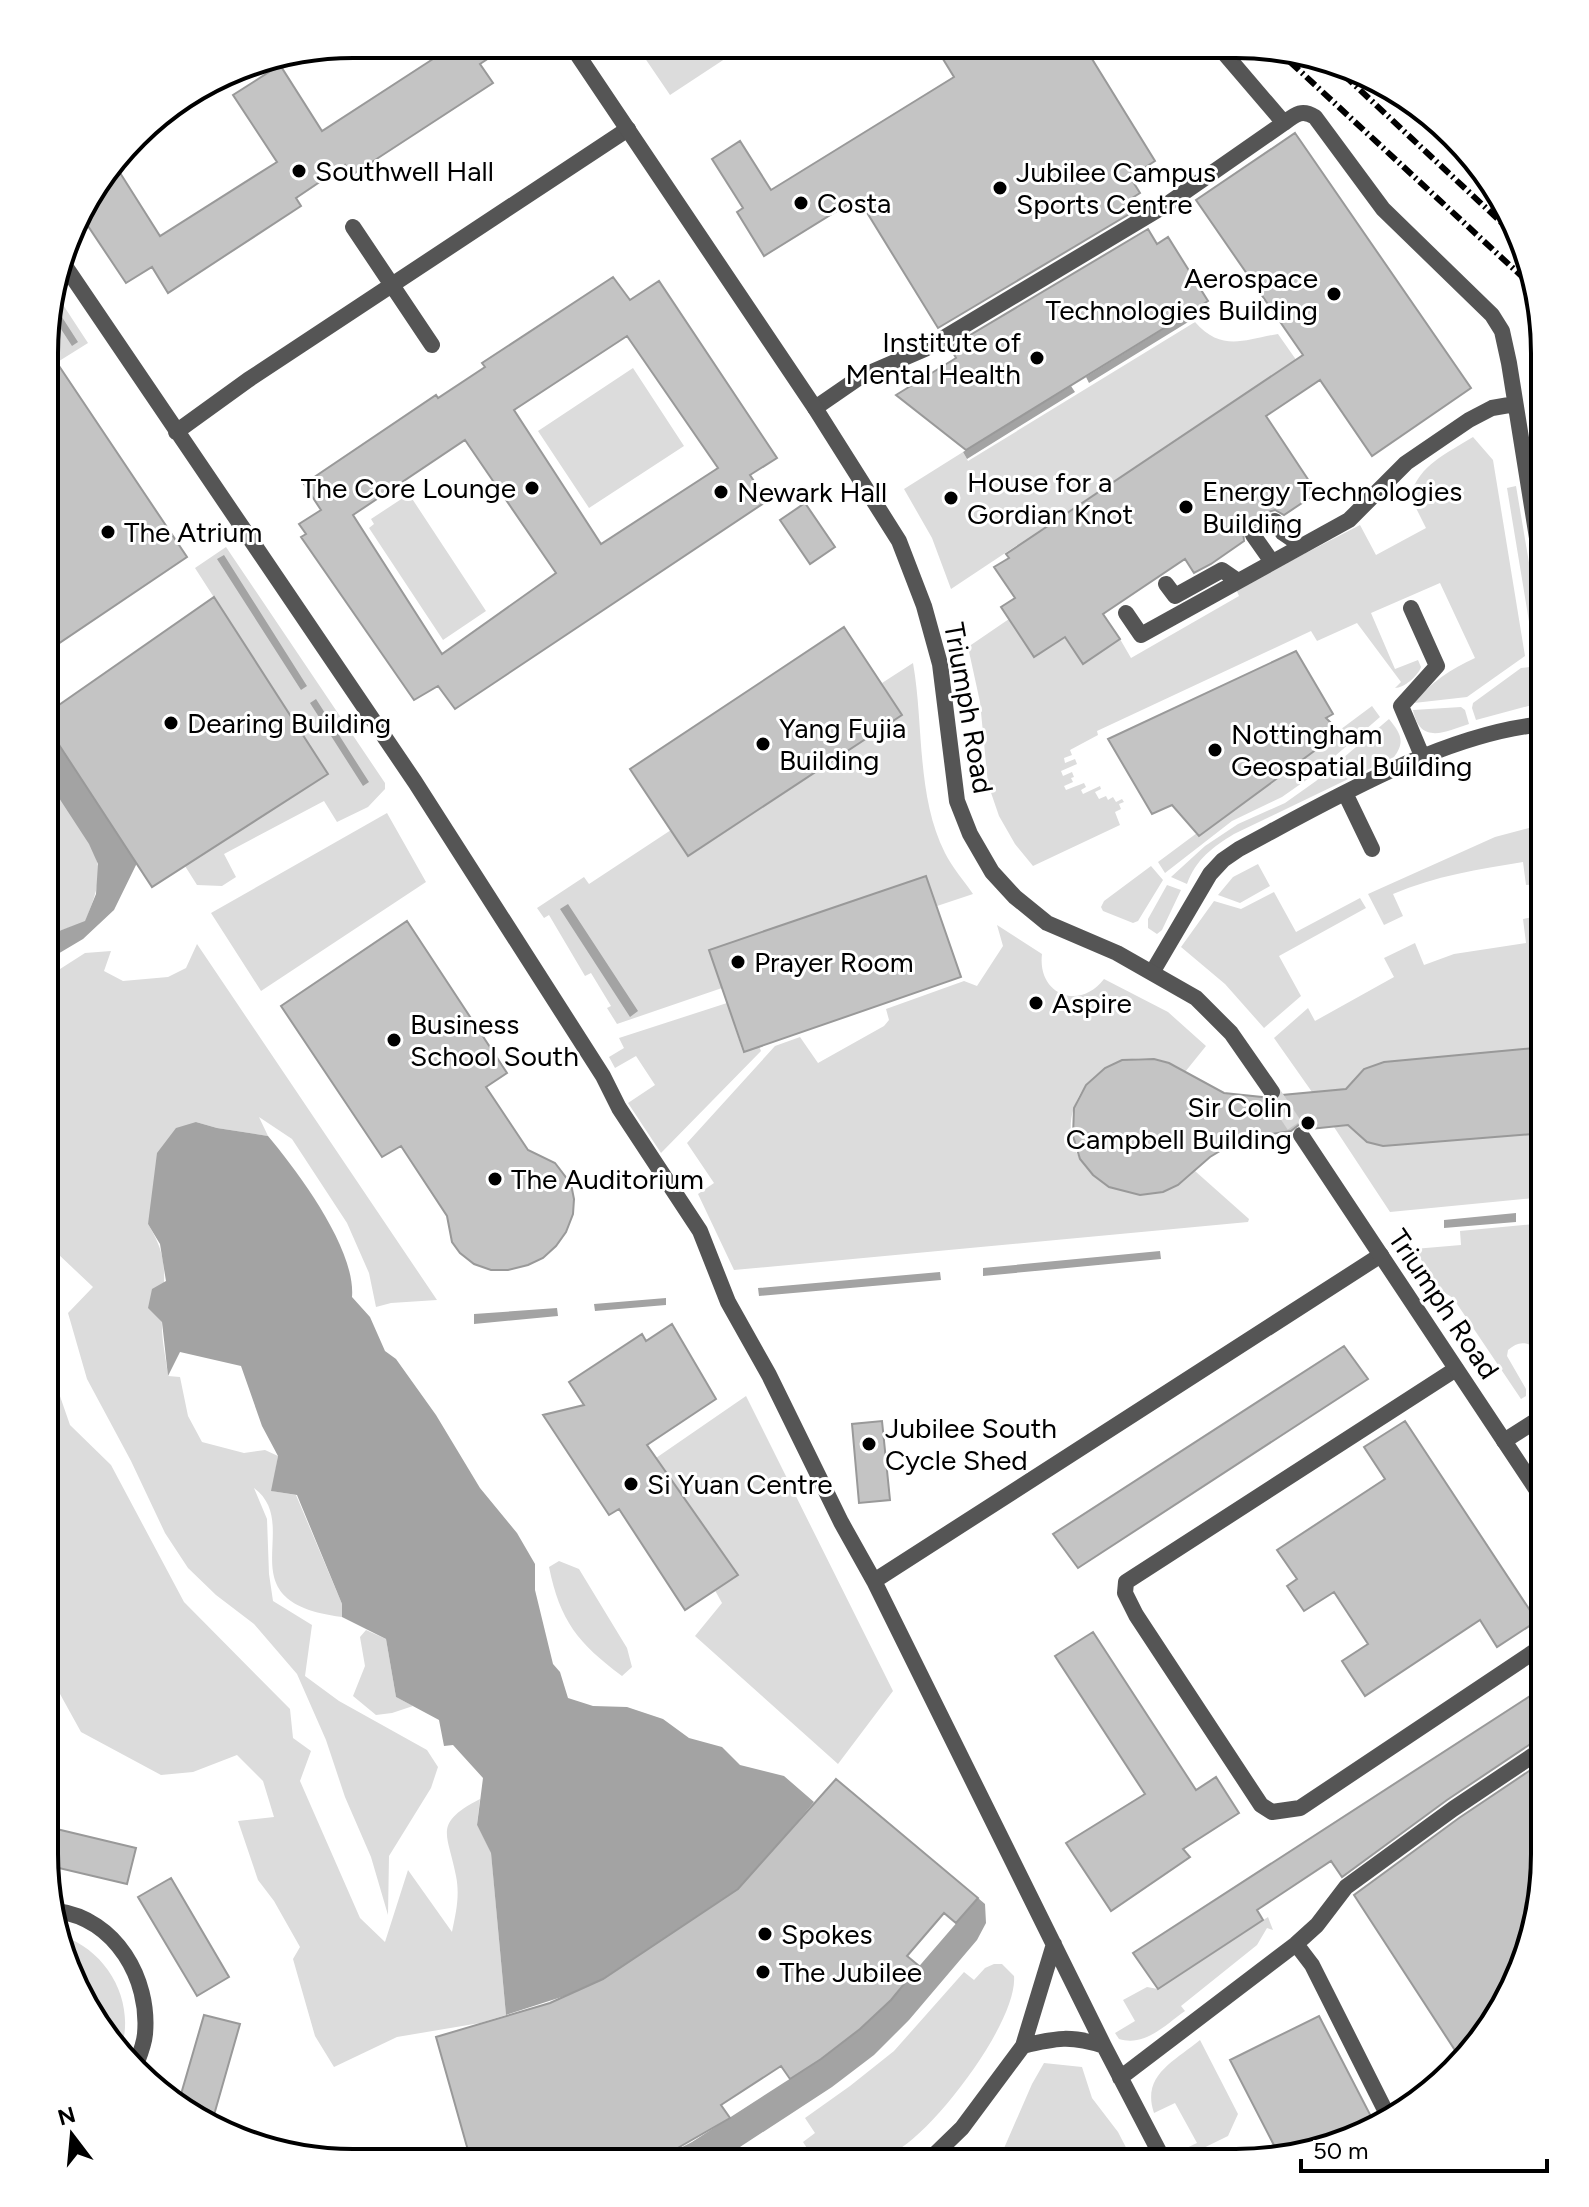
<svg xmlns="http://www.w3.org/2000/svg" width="1589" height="2207" font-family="Figtree,sans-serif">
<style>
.green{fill:#dcdcdc}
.water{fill:#a3a3a3}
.building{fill:#c4c4c4;stroke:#999;stroke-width:2;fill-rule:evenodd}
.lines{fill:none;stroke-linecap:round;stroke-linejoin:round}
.tertiary-tunnel{stroke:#d9d9d9;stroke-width:16;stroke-dasharray:16 8;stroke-linecap:butt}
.service{stroke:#555;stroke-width:16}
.minor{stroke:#555;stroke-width:16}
.tertiary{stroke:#555;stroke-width:16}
.rail{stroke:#000;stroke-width:6;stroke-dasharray:12 4 2 4;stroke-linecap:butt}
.poi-dot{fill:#000;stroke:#fff;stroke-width:3}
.labels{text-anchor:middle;stroke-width:6;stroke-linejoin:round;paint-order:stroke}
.poi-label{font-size:28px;fill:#000;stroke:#fff;text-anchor:start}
.street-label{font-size:28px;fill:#000;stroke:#fff}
.rim{fill:none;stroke:#000;stroke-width:4}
</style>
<rect width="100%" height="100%" fill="#fff"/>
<path class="green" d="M636,45H746L670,95Z
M54,291L88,343L56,363C42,341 45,316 54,291Z
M1195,322C1222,352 1243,340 1278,334L1313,384L1274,375L951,589L932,538L904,489L963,452L968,461Z
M633,368L684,446L589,508L538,431Z
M1473,437L1493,460L1525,656L1467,697L1414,703C1431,682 1451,669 1475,658L1440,583L1371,613L1395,669L1418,660L1421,667C1418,676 1404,688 1395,688L1401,682L1357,623L1317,641L1311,631L1097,731L1098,735L1070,750L1072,755L1064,758L1065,763L1075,759L1077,764L1061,771L1063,776L1072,772L1074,777L1071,778L1073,782L1064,786L1066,790L1084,783L1086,787L1081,790L1083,794L1100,786L1101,789L1095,792L1099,799L1106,796L1108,800L1113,797L1116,802L1122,799L1124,802L1119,804L1121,809L1115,812L1120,825L1033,866L1015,844L999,816L988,784L980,702L968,647L1009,619L1034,657L1065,637L1083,664L1120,639L1131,658L1239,596L1236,589L1360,525L1376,555L1426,528L1410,496C1420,464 1446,454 1473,437Z
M1516,486L1545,657L1535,658L1507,488Z
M409,494L486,611L443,640L369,528L374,524L371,519Z
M226,547L385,783V789L368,807L337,822L324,801L224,854L236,877L222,886L197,885L185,866L327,773L195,568Z
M913,663C924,725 916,795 945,853C952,867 964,881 973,894L937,906L926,876L709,950L722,988L617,1024L607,1008L611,1006L591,973L585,976L549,915L544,918L537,908L584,877L589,884L671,830L689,856L902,715L882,683Z
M1545,665V682L1532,705L1476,720L1472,708L1473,703L1521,668Z
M1372,706L1380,717L1312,776L1282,797L1232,821L1165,873L1158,862L1197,833L1199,835Z
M1461,707L1465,710L1469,724C1445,732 1420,745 1413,710Z
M1389,719C1400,733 1406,741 1394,757L1234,834C1213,847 1196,859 1187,884L1171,877L1205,846L1238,824L1285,803L1316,781Z
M46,778C59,798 96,845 98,866C100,886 92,904 85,922L59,931L46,927Z
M387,813L426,882L261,991L211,913Z
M1545,826V861H1538L1539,884L1526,885L1523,862C1479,869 1435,876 1393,894L1403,916L1384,925L1368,894L1495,837L1533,827Z
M1258,864L1270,886L1240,903L1218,895L1233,877Z
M1151,866L1163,880L1138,921L1133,923L1103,911L1101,907L1104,901Z
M1167,885L1181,890L1162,930L1157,934L1148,928V919Z
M1274,892L1296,932L1360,898L1366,908L1279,956L1301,996L1264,1028L1225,984L1181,947L1214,901L1241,909Z
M1533,917L1537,940L1545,941V1047L1384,1062L1364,1069L1348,1089L1312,1092L1274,1038L1308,1008L1315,1021L1394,977L1384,958L1415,943L1424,965L1454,954L1526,943L1523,919Z
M997,925L1042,954C1037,995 1080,1011 1104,979L1168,1012L1206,1046L1185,1072C1169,1059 1146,1056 1126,1060C1108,1064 1092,1076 1082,1091C1037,1161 1137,1231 1195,1171L1249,1219L1248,1222L734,1270L698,1194L714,1183L687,1143L775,1046L800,1037L818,1063L884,1026L889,1020L886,1009L964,981L977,986L1003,946Z
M197,944L437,1300L391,1303L376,1307L369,1273L347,1223L292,1139L259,1117L268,1136L217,1128L196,1122L148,1224C171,1261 163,1280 162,1320C161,1338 166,1358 168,1376L180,1377L188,1416L202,1442L244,1453L265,1450L278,1456L272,1491L296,1495L342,1604V1617C222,1602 305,1526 254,1488L267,1519L269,1574L273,1601L312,1625L305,1676L339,1701L427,1750L438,1767L431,1788L389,1856L388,1915L371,1857L345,1797L326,1740L297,1674L254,1624L216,1595L188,1568L165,1533L131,1461L87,1379L68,1313L93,1287L57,1253L45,1256L46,978L85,953L111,951L104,971L123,981L168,977L186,968Z
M727,1003L743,1052L759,1046L761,1051L661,1153L628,1103L655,1085L636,1056L615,1068L609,1057L624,1048L619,1038Z
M1351,1125L1367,1142L1383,1146L1545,1133V1197L1390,1212L1334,1127Z
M1545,1223V1302L1532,1322V1346C1523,1341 1516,1343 1508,1350L1507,1356L1526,1389V1396L1521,1399L1453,1298L1442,1291L1414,1249L1461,1245L1460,1231Z
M45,1353L70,1425L111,1465L184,1602L290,1709L293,1738L311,1751L300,1781L360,1918L385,1942L408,1870L452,1932C456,1912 460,1896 456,1876C448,1833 432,1824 480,1799L477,1825L491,1852L506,2015L480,2023L397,2037L334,2067L315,2036L293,1959L300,1947L274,1901L258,1880L238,1821L274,1817L263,1781L237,1755L193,1772L161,1775L81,1732L44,1665Z
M746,1396L893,1691L838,1764L695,1636L722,1603L712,1585L656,1458Z
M559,1561L579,1569L627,1648L632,1667L622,1676C578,1643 560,1621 549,1567Z
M366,1630L386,1639L396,1697L413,1706L392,1713L376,1715L353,1696L365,1666L360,1637Z
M1268,1917L1273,1930L1267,1928L1257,1945L1181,2006L1185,2011C1165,2025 1145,2047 1119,2039L1115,2033L1135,2021L1123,2000L1147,1987L1158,1989Z
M63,1936C111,1953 138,2007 119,2055L76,1990Z
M994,1964H1002L1014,1976C1018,2021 935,2130 896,2151C881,2160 869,2152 853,2152C845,2153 837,2157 830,2160L822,2155L812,2156L803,2142L815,2133L805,2118L850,2086L894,2051L964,1972L974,1980L985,1968Z
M1200,2040L1238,2114L1228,2136L1179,2160L1176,2153L1197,2143L1175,2103L1154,2113C1141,2075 1175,2061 1200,2040Z
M1044,2063L1082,2067L1092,2098L1118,2132L1134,2163L998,2162L1032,2084Z"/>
<path class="water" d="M51,300L78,342L72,346L48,309Z
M1189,313L1193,319L1089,383L1086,377Z
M1071,386L1075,392L967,459L963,452Z
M224,555L307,686L301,690L217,559Z
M316,699L369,782L363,786L310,703Z
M46,725L137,863L114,910L83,939L46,961V927L59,931L85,921L96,894L98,864L89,844L46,778Z
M568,904L638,1011L630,1017L560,909Z
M196,1122L217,1128L268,1136C298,1172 356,1249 352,1297L370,1317L385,1351L396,1359L436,1415L480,1488L517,1533L535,1564V1590L553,1664L560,1672L568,1698L593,1706L627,1707L663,1719L689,1738L722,1747L740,1765L784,1776L814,1802L758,1868L738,1889L714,1906L603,1979L577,1992L506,2015L491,1853L477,1825L483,1778L453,1745L444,1746L439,1720L396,1697L386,1639L342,1617V1604L297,1495L271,1491L278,1456L262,1426L241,1366L180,1352L168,1376L162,1322L148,1308L152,1289L166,1281L160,1244L148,1224L157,1153L176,1128Z
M1516,1213V1222L1444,1228V1220Z
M1160,1251L1161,1259L983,1276V1268Z
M940,1272L941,1280L759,1296L758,1288Z
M666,1298V1305L595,1311L594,1304Z
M557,1308L558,1316L474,1324V1314Z
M978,1898L985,1904L986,1923L977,1940L909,2020L874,2055L832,2087L717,2162L655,2161L692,2142L816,2062L860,2029L890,2000Z"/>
<path class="building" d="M428,44H510L480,64L493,83L352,175L345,165L296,198L301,206L168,293L152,267L126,283L80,214L85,199L104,176L117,168L160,236L277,162L233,95L280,65L322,131L436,57Z
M935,46H1084L1155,161L1130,177L1140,193L1129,200L1136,210L938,328L858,198L764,256L737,212L743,208L712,159L740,141L771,190L954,77Z
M1295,133L1471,388L1372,456L1320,380L1266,416L1317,493L1284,515L1275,510L1268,512L1264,521L1266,527L1262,529L1257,525L1247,526L1243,531L1244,541L1211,564L1194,573L1185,559L1103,614L1120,639L1083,664L1065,637L1034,657L1001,607L1015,598L994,567L1009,558L1006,554L1303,355L1196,200Z
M1148,229L1157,244L1168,237L1208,301L966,450L896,395L956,358L950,347Z
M613,277L630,300L659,281L777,458L750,475L767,501L455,709L438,686L414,700L301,537L306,534L299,524L321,510L304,484L436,395L438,398L485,367L482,363ZM627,336L718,468L601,544L514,410ZM465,440L556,573L442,654L353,515Z
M47,348L187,557L46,652L47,391Z
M805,503L835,547L810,564L780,520Z
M214,597L328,774L152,887L46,725V714Z
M844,627L902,715L688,856L630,769Z
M1296,651L1333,714L1326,718L1340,732L1199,836L1172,805L1152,814L1108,739Z
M926,876L961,977L744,1052L709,950Z
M407,921L507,1073L486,1087L528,1150L555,1163L571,1184L574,1199L573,1214L566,1232L556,1246L543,1258L528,1265L508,1270H491L474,1264L460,1253L452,1242L447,1216L401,1146L382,1157L281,1006Z
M1545,1047V1133L1383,1146L1367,1142L1348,1125L1310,1129L1300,1124L1291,1131L1240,1139L1210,1157L1178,1185L1163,1192L1140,1195L1109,1187L1093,1175L1080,1159L1073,1136L1074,1108L1086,1085L1105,1068L1122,1060L1154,1059L1169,1063L1224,1093L1262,1097L1272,1103L1279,1100L1282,1095L1346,1089L1364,1069L1384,1062Z
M672,1324L716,1399L647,1445L738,1575L685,1610L619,1509L609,1515L543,1415L584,1405L569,1382L642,1334L646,1341Z
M1344,1346L1368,1379L1078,1568L1053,1534Z
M882,1421L890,1500L859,1503L852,1424Z
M1405,1421L1537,1621L1497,1647L1480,1620L1365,1696L1342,1661L1368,1644L1334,1592L1304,1611L1287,1586L1297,1579L1277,1550L1385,1479L1364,1447Z
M1093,1632L1196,1790L1216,1777L1239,1813L1183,1849L1190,1857L1111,1911L1066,1843L1145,1794L1055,1656Z
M1544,1687V1737L1538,1739L1447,1800L1342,1877L1331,1861L1257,1910L1263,1920L1158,1989L1133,1953Z
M1544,1761V1875L1528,1954L1493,2026L1462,2061L1354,1895L1459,1818Z
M836,1779L978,1898L956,1923L944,1913L907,1956L919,1966L891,2000L860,2029L821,2059L790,2079L781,2066L721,2105L730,2118L655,2161H471L436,2037L550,2003L603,1979L738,1889Z
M44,1826L136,1848L127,1884L46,1865Z
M171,1878L229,1977L197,1996L138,1897Z
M204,2015L240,2024L212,2122L177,2108Z
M1319,2016L1377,2128L1278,2153L1230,2060Z"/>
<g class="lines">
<path class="tertiary-tunnel" d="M1272,1092L1301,1135"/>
<path class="service" d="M1284,123C1296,114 1302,109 1315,117L1383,209L1492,315L1502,331L1509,363L1545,588
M353,227L432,345
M63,263L415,782L603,1076L619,1108L700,1231L728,1302L769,1375L841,1522L874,1581L1104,2046L1165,2163
M815,408L860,377L925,349L1166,205L1284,123L1219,47
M176,432L248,380L628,129
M1275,521L1283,533L1302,546
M1253,535L1272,562
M1166,584L1175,596L1222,570L1238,581
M1411,608L1437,666L1401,706L1423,758
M1126,613L1141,635L1349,520L1406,463L1469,420L1492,408L1515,404
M1345,793L1372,849
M1153,971L1210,874L1223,860L1239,849C1327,802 1445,732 1545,724
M1456,1369L1126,1582L1125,1593L1136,1615L1261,1805L1272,1812L1300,1808L1544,1645
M1504,1441L1545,1415
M874,1581L1381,1255
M1296,1944L1312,1965L1390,2120
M1023,2046C1056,2038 1071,2035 1104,2046
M1120,2078L1296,1944L1317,1925L1346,1887L1453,1809L1544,1748
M927,2162L962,2128L1023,2046L1054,1944"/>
<path class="minor" d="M57,1911C116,1919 150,1979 145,2034C144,2046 138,2059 134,2070"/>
<path class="tertiary" d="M571,45L815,408L899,541L924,606L940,664L957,801L970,834L992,872L1015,897L1047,923L1117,953L1196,998L1231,1033L1272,1092
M1301,1135L1544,1501"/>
<path class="rail" d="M1274,47L1529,283
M1328,60L1518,238"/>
</g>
<g class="poi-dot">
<circle cx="299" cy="171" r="8"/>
<circle cx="1000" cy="188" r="8"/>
<circle cx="801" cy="203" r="8"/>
<circle cx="1334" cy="294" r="8"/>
<circle cx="1037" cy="358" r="8"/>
<circle cx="532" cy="488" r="8"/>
<circle cx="721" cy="492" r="8"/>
<circle cx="951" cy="498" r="8"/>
<circle cx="1186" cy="507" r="8"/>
<circle cx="108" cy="532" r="8"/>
<circle cx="171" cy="723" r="8"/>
<circle cx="763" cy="744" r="8"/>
<circle cx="1215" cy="750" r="8"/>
<circle cx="738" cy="962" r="8"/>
<circle cx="1036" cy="1003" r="8"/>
<circle cx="394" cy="1040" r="8"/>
<circle cx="1308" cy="1123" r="8"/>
<circle cx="495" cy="1179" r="8"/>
<circle cx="869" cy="1444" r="8"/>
<circle cx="631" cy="1484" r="8"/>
<circle cx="765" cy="1934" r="8"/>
<circle cx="763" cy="1972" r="8"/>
</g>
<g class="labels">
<g class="poi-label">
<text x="315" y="181">Southwell Hall</text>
<text x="1016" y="182">Jubilee Campus<tspan x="1016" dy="32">Sports Centre</tspan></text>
<text x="817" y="213">Costa</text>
<text x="1318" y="288" text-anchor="end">Aerospace<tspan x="1318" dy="32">Technologies Building</tspan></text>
<text x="1021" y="352" text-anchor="end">Institute of<tspan x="1021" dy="32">Mental Health</tspan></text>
<text x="967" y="492">House for a<tspan x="967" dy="32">Gordian Knot</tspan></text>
<text x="516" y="498" text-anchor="end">The Core Lounge</text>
<text x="1202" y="501">Energy Technologies<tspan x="1202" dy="32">Building</tspan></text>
<text x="737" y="502">Newark Hall</text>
<text x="124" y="542">The Atrium</text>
<text x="187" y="733">Dearing Building</text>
<text x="779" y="738">Yang Fujia<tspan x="779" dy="32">Building</tspan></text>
<text x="1231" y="744">Nottingham<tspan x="1231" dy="32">Geospatial Building</tspan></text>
<text x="754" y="972">Prayer Room</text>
<text x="1052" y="1013">Aspire</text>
<text x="410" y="1034">Business<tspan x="410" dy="32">School South</tspan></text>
<text x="1292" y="1117" text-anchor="end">Sir Colin<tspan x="1292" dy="32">Campbell Building</tspan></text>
<text x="511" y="1189">The Auditorium</text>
<text x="885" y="1438">Jubilee South<tspan x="885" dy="32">Cycle Shed</tspan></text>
<text x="647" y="1494">Si Yuan Centre</text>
<text x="781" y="1944">Spokes</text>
<text x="779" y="1982">The Jubilee</text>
</g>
<g class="street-label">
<text transform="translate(969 708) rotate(80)" y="10">Triumph Road</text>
<text transform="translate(1444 1304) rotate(56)" y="10">Triumph Road</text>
</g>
</g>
<path d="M0 0H1589V2207H0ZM353 58H1236A295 295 0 0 1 1531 353V1854A295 295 0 0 1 1236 2149H353A295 295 0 0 1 58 1854V353A295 295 0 0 1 353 58Z" fill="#fff" fill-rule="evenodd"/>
<path class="rim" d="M353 58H1236A295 295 0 0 1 1531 353V1854A295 295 0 0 1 1236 2149H353A295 295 0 0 1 58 1854V353A295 295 0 0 1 353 58Z"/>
<g transform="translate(72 2135) rotate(344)" stroke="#ffffff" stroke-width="6" paint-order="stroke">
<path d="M0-6L14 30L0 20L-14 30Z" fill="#000000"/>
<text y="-12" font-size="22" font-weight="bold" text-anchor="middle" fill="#000000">N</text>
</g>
<path d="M1301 2159v12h246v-12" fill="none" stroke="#000000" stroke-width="4"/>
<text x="1313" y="2159" font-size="24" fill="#000000" stroke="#ffffff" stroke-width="6" paint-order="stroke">50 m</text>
</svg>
